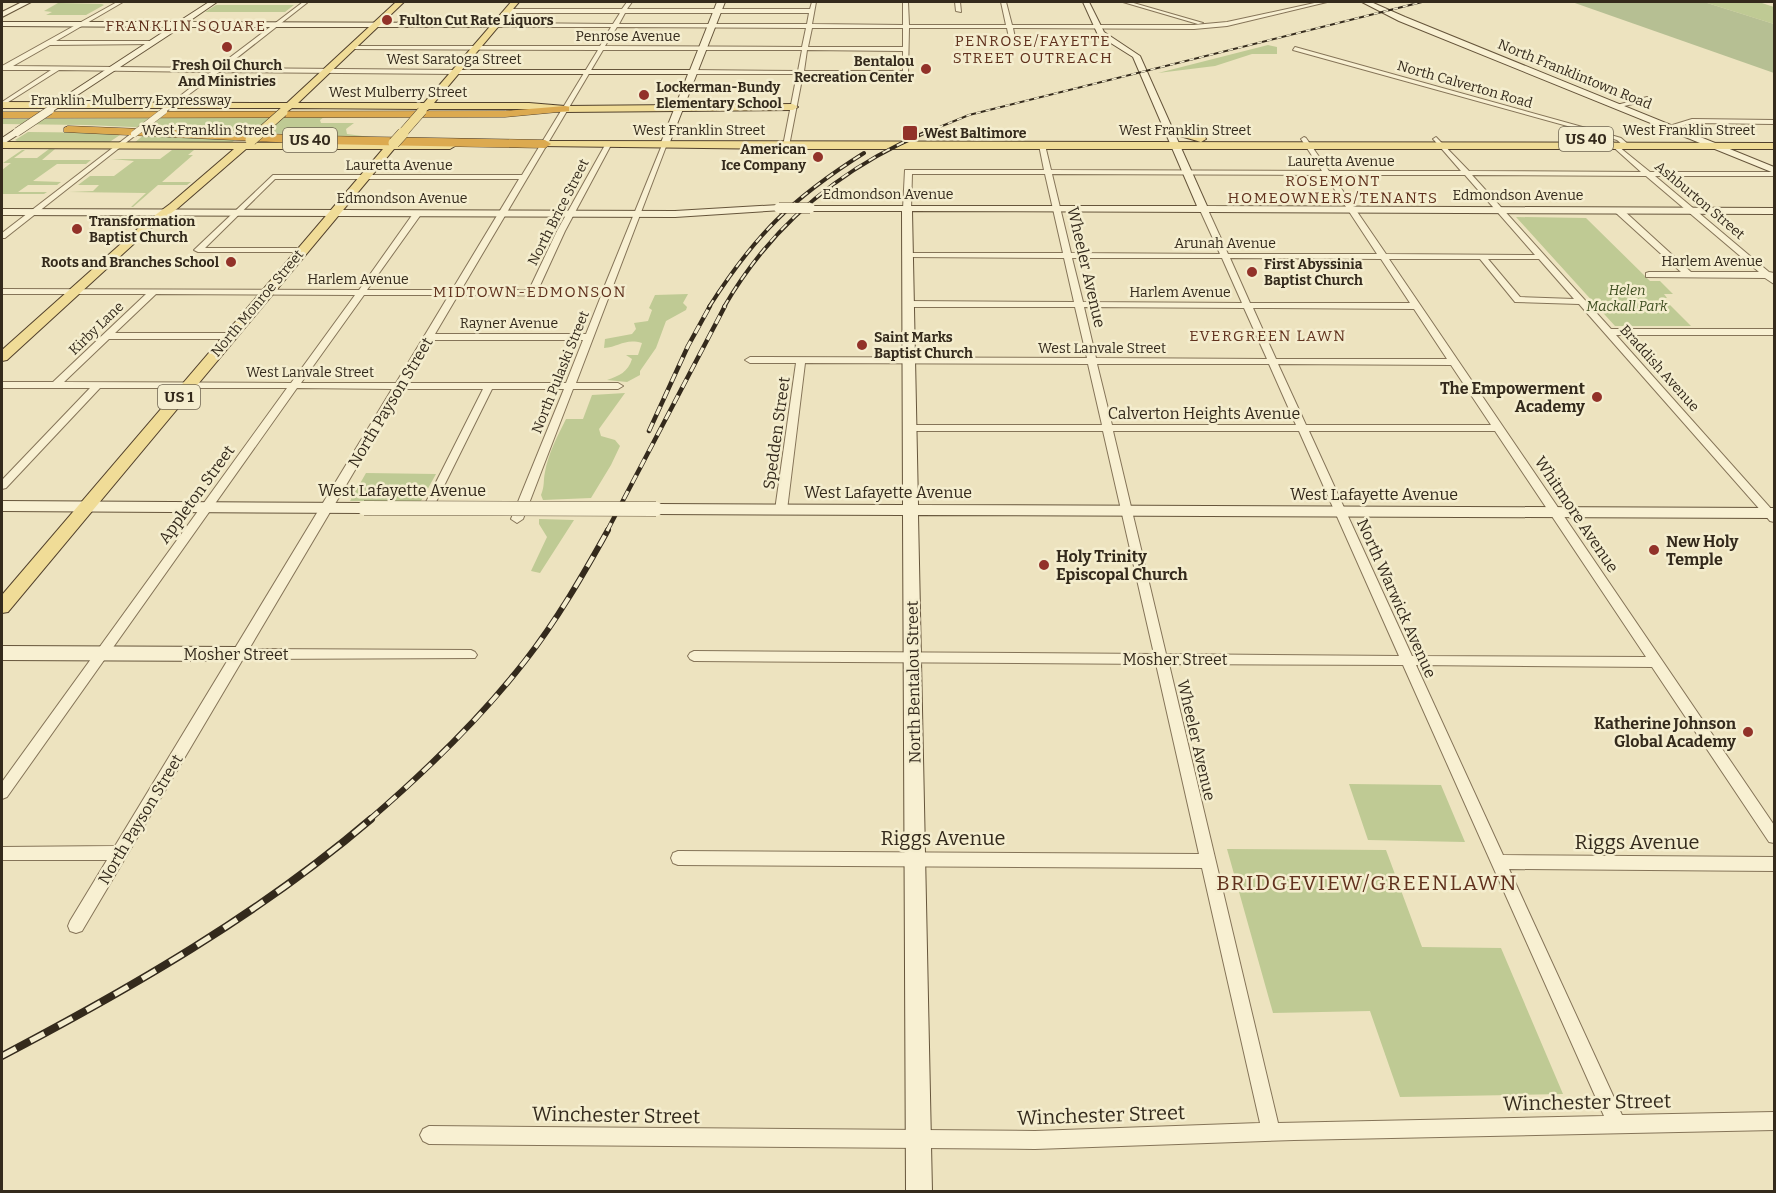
<svg xmlns="http://www.w3.org/2000/svg" width="1776" height="1193" font-family="Bitter,serif">
<style>
.green{fill:#bfca94}
.cemetery{fill:#b6bf93}
.lines{fill:none;stroke-linecap:round;stroke-linejoin:round}
.street-casing{stroke:#857458;stroke-width:2}
.secondary-casing{stroke:#66553b;stroke-width:2}
.primary-casing{stroke:#52412c;stroke-width:2}
.highway-casing{stroke:#52412c;stroke-width:1}
.street{fill:#f8f0d2;fill-rule:evenodd}
.secondary{fill:#f8f0d2;fill-rule:evenodd}
.primary{fill:#f0dc97;fill-rule:evenodd}
.highway{fill:#dcaa50;fill-rule:evenodd}
.rail-far4-casing{stroke:#342a1c;stroke-width:2}
.rail-far3-casing{stroke:#342a1c;stroke-width:4}
.rail-far2-casing{stroke:#342a1c;stroke-width:4.5}
.rail-far1-casing{stroke:#342a1c;stroke-width:6}
.rail-casing{stroke:#342a1c;stroke-width:8}
.rail-far4{stroke:#f4edce;stroke-width:1.5;stroke-dasharray:5;stroke-linecap:butt}
.rail-far3{stroke:#f4edce;stroke-width:2;stroke-dasharray:8;stroke-linecap:butt}
.rail-far2{stroke:#f4edce;stroke-width:3;stroke-dasharray:9;stroke-linecap:butt}
.rail-far1{stroke:#f4edce;stroke-width:4;stroke-dasharray:12;stroke-linecap:butt}
.rail{stroke:#f4edce;stroke-width:5;stroke-dasharray:16;stroke-linecap:butt}
.street-bridge-casing{stroke:#857458;stroke-width:7;stroke-linecap:butt}
.secondary-bridge-far2-casing{stroke:#66553b;stroke-width:9;stroke-linecap:butt}
.secondary-bridge-far1-casing{stroke:#66553b;stroke-width:11;stroke-linecap:butt}
.secondary-bridge-casing{stroke:#66553b;stroke-width:15;stroke-linecap:butt}
.primary-bridge-far1-casing{stroke:#52412c;stroke-width:10;stroke-linecap:butt}
.primary-bridge-casing{stroke:#52412c;stroke-width:12;stroke-linecap:butt}
.street-bridge{stroke:#f8f0d2;stroke-width:6}
.secondary-bridge-far2{stroke:#f8f0d2;stroke-width:8}
.secondary-bridge-far1{stroke:#f8f0d2;stroke-width:10}
.secondary-bridge{stroke:#f8f0d2;stroke-width:14}
.primary-bridge-far1{stroke:#f0dc97;stroke-width:9}
.primary-bridge{stroke:#f0dc97;stroke-width:11}
.poi-dot{fill:#923229;stroke:#f4edce;stroke-width:2}
.labels{text-anchor:middle;stroke-width:5;stroke-linejoin:round;paint-order:stroke}
.far-poi-label{font-size:14px;font-weight:bold;fill:#342a1c;stroke:#f4edce;text-anchor:start}
.far-street-label{font-size:14px;fill:#342a1c;stroke:#f4edce}
.far-park-label{font-size:14px;font-style:italic;fill:#415023;stroke:#f4edce}
.far-neighbourhood-label{font-size:15px;letter-spacing:1.5px;fill:#60311d;stroke:#f4edce}
.shield{fill:#f4edce;stroke:#6e6451;stroke-width:1.5}
.shield-label{font-size:15px;font-weight:bold;fill:#342a1c}
.street-label{font-size:16px;fill:#342a1c;stroke:#f4edce}
.poi-label{font-size:16px;font-weight:bold;fill:#342a1c;stroke:#f4edce;text-anchor:end}
.near-street-label{font-size:20px;fill:#342a1c;stroke:#f4edce}
.near-neighbourhood-label{font-size:21px;letter-spacing:1.5px;fill:#60311d;stroke:#f4edce}
</style>
<rect width="100%" height="100%" fill="#ede3bf"/>
<path class="green" d="M1704,2H1759L1774,7V24Z
M58,3L102,4L104,5L86,15H46L52,12L44,11Z
M216,5H294L285,12H205Z
M1268,45L1277,47V54H1252L1215,66L1158,73Z
M324,117L320,120L321,123H354L346,129L347,134L378,138L87,125L2,124V119Z
M28,132L123,133L108,143H16L17,141L15,140Z
M145,134L239,137L231,143H134Z
M49,149H55L42,160H91L86,164H57L33,181L61,182L57,185H28L18,192H47L44,194H2V170L11,163H3L22,150H25L14,158H37Z
M172,150H194L188,155H193L162,182H191L187,185H158L133,207H131L146,193L69,192L93,191L99,185H78L90,176H114L134,161L111,159H160Z
M1516,217L1586,218L1650,281H1660L1673,294H1664L1667,298H1663L1691,326H1615Z
M688,294L683,303L687,307L686,310L666,321L656,348L640,371V375L627,382L607,380C619,376 628,372 632,359L626,355H638L642,343C625,338 619,347 604,348L605,339L632,334L636,329L634,323L648,321L652,310L649,308L655,295Z
M625,393L599,429L601,436L615,440L620,446L611,465L591,498L543,500L541,495C545,485 543,481 545,472C548,454 558,435 566,419H583L592,395Z
M366,473L436,474L421,501H350Z
M539,519L574,520L540,573L531,571L547,537L539,524Z
M1349,784L1441,785L1465,842L1368,840Z
M1227,849L1386,850L1422,947L1501,948L1563,1094L1400,1097L1370,1011L1273,1013Z"/>
<path class="cemetery" d="M1572,2H1704L1774,24V73Z"/>
<g class="lines">
<g class="street-casing">
<path id="street" d="M117,2H123L56,41H151L153,44L50,45L13,66L216,68L303,2H308L224,68L455,70L458,72L455,74L219,72L164,113L162,112V110L211,72L59,70L2,106V102L51,70H2V66Z
M627,2H632L627,9H810L812,2H816L812,24L903,25V2H908L909,25H1006L1001,2H1006L1012,25H1194L1227,22L1319,2H1327L1227,26L1194,29L1013,28L1015,38L1012,40L1009,38L1007,28H909L908,74H803L789,146L786,148L783,146L797,74H693L690,72L693,70L798,71L802,50H603L461,290H529L557,231L605,145L608,143L611,145L565,231L538,290H603L662,145L667,144L576,383H618L623,386L618,389H573L523,519L517,523L511,519L564,389H492L435,504L440,508L439,511L428,512L423,508L483,389H403L249,649L471,650L475,652L477,655L475,658L243,659L82,931L76,933L70,931L68,926L70,921L107,860H2V847L115,846L392,389L297,388L7,797L2,799V782L287,388H100L6,488L2,489V480L90,388H2V382H53L146,294H2V289L359,290L415,211H418L422,213L367,290H452L519,179H275L205,248H302L306,250L305,252H198L194,250L273,175H522L598,50L351,49L349,46H600L611,27H495L492,25L495,23L613,24L620,13H507L504,11L507,9H622ZM625,13H809L807,24H619ZM617,27L806,28L802,47L605,46ZM812,28H903V47H808ZM807,50L903,51V71H804ZM156,294L355,295L291,383L64,382L109,339H230L235,336L230,333H115ZM364,295H449L396,383H301ZM458,295L601,296L586,334H435ZM432,340H583L566,383H406Z
M955,2H960L961,12L956,11Z
M1123,2H1130L1203,23L1198,24Z
M1295,47L1604,133L1621,138L1629,145L1624,146L1617,140L1600,135L1293,50Z
M1647,97L1649,98V100L1616,108L1613,106Z
M1692,119L1774,120V124L1692,123L1669,129L1666,127Z
M132,133L137,134L5,238H2V233Z
M1304,137L1306,138L1329,171H1461L1434,140L1433,139L1436,137L1469,171L1641,172L1611,145V143L1613,142L1650,172H1774V176H1655L1769,272L1774,273V284L1765,278L1646,277V273L1649,272H1681L1616,213V209H1622L1691,272H1759L1646,176L1472,175L1611,329H1774V335H1616L1774,512V522L1770,521L1579,304L1515,302L1480,259H1389L1774,825V843L1769,842L1652,667L1416,665L1503,855L1774,857V871L1509,869L1622,1115L1774,1112V1130L1294,1140L1035,1149L429,1144L423,1141L420,1135L423,1129L429,1126L1035,1131L1260,1123L1202,868L678,865L673,863L671,858L673,853L678,851L1199,854L1156,664L694,661L690,659L688,656L690,653L694,651L1154,654L1103,431H910L905,428L910,425H1102L1088,364L805,363L787,510L781,514L775,510L796,363H750L745,360L750,357L1087,358L1075,307H908L904,304L908,301L1074,302L1064,258L908,257L904,255L908,253H1063L1045,174H912L911,209L907,211L903,209L905,170H1044L1039,145L1042,143L1045,145L1051,170L1322,171L1301,139ZM1052,174L1325,175L1377,254H1228L1208,210L1204,208L1200,210L1220,254L1071,253ZM1332,175H1465L1535,255L1386,254ZM1072,258H1222L1242,303L1083,302ZM1230,258L1381,259L1410,303H1250ZM1488,259H1539L1574,299L1520,297ZM1084,307L1244,308L1267,359L1096,358ZM1253,308L1414,309L1447,359H1276ZM1097,364H1269L1296,425H1112ZM1278,364L1451,365L1491,425H1306ZM1113,431H1299L1399,656L1166,654ZM1309,431H1495L1646,657L1412,656ZM1169,664L1403,665L1604,1116L1278,1123Z"/>
</g>
<g class="secondary-casing">
<path id="secondary" d="M22,2H31L2,17V12Z
M209,2H217L188,22L495,23L499,25L495,27H181L50,113L47,112V108L171,27L2,26V22H178Z
M717,2H725L668,147L660,145L688,74H455L451,72L455,70H690Z
M1083,2H1089L1104,32L1140,56L1207,206L1774,208V214L912,211L918,505L1774,508V518L918,515L932,1192H906L903,515L656,514L648,509L656,504L903,505L902,211H810L806,210V206H1197L1133,57L1098,35Z
M1362,2H1371L1405,17L1774,167V173L1399,21Z
M14,130L22,132L2,145V138Z
M779,205L783,206V210L675,217L2,215V209L675,211Z
M2,501L364,503L372,508L364,513L2,511Z
M2,646L239,647L245,649L248,654L245,659L239,661L2,660Z"/>
</g>
<g class="primary-casing">
<path id="primary" d="M396,2H404L298,103H424L511,2H519L434,103H529L565,106L793,104L798,107L793,110L565,112L529,109H429L422,114L417,111L419,109L292,108L284,114L279,111L281,108H2V102L287,103Z
M1167,126L1205,137L1206,139L1201,142L1163,131L1162,129Z
M394,140L399,143H450L455,146L450,149H394L8,612L2,613V595L383,149H246L178,208L150,229L7,360L2,361V350L142,225L170,204L234,149L2,148V142L389,143Z
M545,141L1774,143V149H786L541,146V142Z"/>
</g>
<g class="highway-casing">
<path id="highway" d="M565,106L569,107V111L505,117L2,118V112L505,111Z
M68,126L320,136L545,140L551,144L545,148L320,144L64,132V128Z"/>
</g>
<use href="#street" class="street"/>
<use href="#secondary" class="secondary"/>
<use href="#primary" class="primary"/>
<use href="#highway" class="highway"/>
<g class="rail-far4-casing">
<path id="rail-far4" d="M920,135L969,115L1422,2"/>
</g>
<g class="rail-far3-casing">
<path id="rail-far3" d="M709,307C755,235 791,199 864,153
M724,307C771,226 837,170 924,133"/>
</g>
<g class="rail-far2-casing">
<path id="rail-far2" d="M649,431L688,346L710,306
M607,531L725,306"/>
</g>
<g class="rail-far1-casing">
<path id="rail-far1" d="M369,820C426,771 479,720 525,661C557,620 583,575 608,530"/>
</g>
<g class="rail-casing">
<path id="rail" d="M2,1056C131,988 260,914 371,819"/>
</g>
<use href="#rail-far4" class="rail-far4"/>
<use href="#rail-far3" class="rail-far3"/>
<use href="#rail-far2" class="rail-far2"/>
<use href="#rail-far1" class="rail-far1"/>
<use href="#rail" class="rail"/>
<g class="street-bridge-casing">
<path id="street-bridge" d="M134,134L164,111"/>
</g>
<g class="secondary-bridge-far2-casing">
<path id="secondary-bridge-far2" d="M17,132L50,110"/>
</g>
<g class="secondary-bridge-far1-casing">
<path id="secondary-bridge-far1" d="M779,208H810"/>
</g>
<g class="secondary-bridge-casing">
<path id="secondary-bridge" d="M364,508L656,509"/>
</g>
<g class="primary-bridge-far1-casing">
<path id="primary-bridge-far1" d="M257,135L283,112
M401,135L422,111"/>
</g>
<g class="primary-bridge-casing">
<path id="primary-bridge" d="M251,140L259,133
M394,143L403,133"/>
</g>
<use href="#street-bridge" class="street-bridge"/>
<use href="#secondary-bridge-far2" class="secondary-bridge-far2"/>
<use href="#secondary-bridge-far1" class="secondary-bridge-far1"/>
<use href="#secondary-bridge" class="secondary-bridge"/>
<use href="#primary-bridge-far1" class="primary-bridge-far1"/>
<use href="#primary-bridge" class="primary-bridge"/>
</g>
<g class="poi-dot">
<circle cx="387" cy="20" r="6"/>
<circle cx="227" cy="47" r="6"/>
<circle cx="926" cy="69" r="6"/>
<circle cx="644" cy="95" r="6"/>
<rect x="902" y="125" width="16" height="16" rx="3"/>
<circle cx="818" cy="157" r="6"/>
<circle cx="77" cy="229" r="6"/>
<circle cx="231" cy="262" r="6"/>
<circle cx="1252" cy="272" r="6"/>
<circle cx="862" cy="345" r="6"/>
<circle cx="1597" cy="397" r="6"/>
<circle cx="1654" cy="550" r="6"/>
<circle cx="1044" cy="565" r="6"/>
<circle cx="1748" cy="732" r="6"/>
</g>
<g class="labels">
<g class="far-poi-label">
<text x="399" y="25">Fulton Cut Rate Liquors</text>
<text x="914" y="66" text-anchor="end">Bentalou<tspan x="914" dy="16">Recreation Center</tspan></text>
<text x="227" y="70" text-anchor="middle">Fresh Oil Church<tspan x="227" dy="16">And Ministries</tspan></text>
<text x="656" y="92">Lockerman-Bundy<tspan x="656" dy="16">Elementary School</tspan></text>
<text x="924" y="138">West Baltimore</text>
<text x="806" y="154" text-anchor="end">American<tspan x="806" dy="16">Ice Company</tspan></text>
<text x="89" y="226">Transformation<tspan x="89" dy="16">Baptist Church</tspan></text>
<text x="219" y="267" text-anchor="end">Roots and Branches School</text>
<text x="1264" y="269">First Abyssinia<tspan x="1264" dy="16">Baptist Church</tspan></text>
<text x="874" y="342">Saint Marks<tspan x="874" dy="16">Baptist Church</tspan></text>
</g>
<g class="far-street-label">
<text x="628" y="41">Penrose Avenue</text>
<text x="454" y="64">West Saratoga Street</text>
<text transform="translate(1575 74) rotate(22)" y="5">North Franklintown Road</text>
<text transform="translate(1465 84) rotate(16)" y="5">North Calverton Road</text>
<text x="398" y="97">West Mulberry Street</text>
<text x="131" y="105">Franklin-Mulberry Expressway</text>
<text x="208" y="135">West Franklin Street</text>
<text x="699" y="135">West Franklin Street</text>
<text x="1185" y="135">West Franklin Street</text>
<text x="1689" y="135">West Franklin Street</text>
<text x="1341" y="166">Lauretta Avenue</text>
<text x="399" y="170">Lauretta Avenue</text>
<text x="888" y="199">Edmondson Avenue</text>
<text x="1518" y="200">Edmondson Avenue</text>
<text x="402" y="203">Edmondson Avenue</text>
<text transform="translate(1700 200) rotate(40)" y="5">Ashburton Street</text>
<text transform="translate(558 212) rotate(-63)" y="5">North Brice Street</text>
<text x="1225" y="248">Arunah Avenue</text>
<text x="1712" y="266">Harlem Avenue</text>
<text x="358" y="284">Harlem Avenue</text>
<text x="1180" y="297">Harlem Avenue</text>
<text transform="translate(257 303) rotate(-50)" y="5">North Monroe Street</text>
<text x="509" y="328">Rayner Avenue</text>
<text transform="translate(96 328) rotate(-44)" y="5">Kirby Lane</text>
<text x="1102" y="353">West Lanvale Street</text>
<text transform="translate(1660 368) rotate(48)" y="5">Braddish Avenue</text>
<text x="310" y="377">West Lanvale Street</text>
<text transform="translate(560 372) rotate(-68)" y="5">North Pulaski Street</text>
</g>
<g class="far-park-label">
<text x="1627" y="295">Helen<tspan x="1627" dy="16">Mackall Park</tspan></text>
</g>
<g class="far-neighbourhood-label">
<text x="186" y="31">FRANKLIN SQUARE</text>
<text x="1033" y="46">PENROSE/FAYETTE<tspan x="1033" dy="17">STREET OUTREACH</tspan></text>
<text x="1333" y="186">ROSEMONT<tspan x="1333" dy="17">HOMEOWNERS/TENANTS</tspan></text>
<text x="530" y="297">MIDTOWN-EDMONSON</text>
<text x="1268" y="341">EVERGREEN LAWN</text>
</g>
<g class="shield">
<rect x="1559" y="127" width="54" height="24" rx="4.5"/>
<rect x="283" y="128" width="54" height="24" rx="4.5"/>
<rect x="158" y="385" width="42" height="24" rx="4.5"/>
</g>
<g class="shield-label">
<text x="1586" y="144">US 40</text>
<text x="310" y="145">US 40</text>
<text x="179" y="402">US 1</text>
</g>
<g class="street-label">
<text transform="translate(1087 267) rotate(77)" y="6">Wheeler Avenue</text>
<text transform="translate(390 402) rotate(-59)" y="6">North Payson Street</text>
<text x="1204" y="419">Calverton Heights Avenue</text>
<text transform="translate(776 433) rotate(-82)" y="6">Spedden Street</text>
<text x="402" y="496">West Lafayette Avenue</text>
<text x="888" y="498">West Lafayette Avenue</text>
<text transform="translate(196 494) rotate(-54)" y="6">Appleton Street</text>
<text x="1374" y="500">West Lafayette Avenue</text>
<text transform="translate(1577 514) rotate(56)" y="6">Whitmore Avenue</text>
<text transform="translate(1397 598) rotate(66)" y="6">North Warwick Avenue</text>
<text x="236" y="660">Mosher Street</text>
<text x="1175" y="665">Mosher Street</text>
<text transform="translate(913 682) rotate(-91)" y="6">North Bentalou Street</text>
<text transform="translate(1197 740) rotate(77)" y="6">Wheeler Avenue</text>
<text transform="translate(140 819) rotate(-59)" y="6">North Payson Street</text>
</g>
<g class="poi-label">
<text x="1585" y="394">The Empowerment<tspan x="1585" dy="18">Academy</tspan></text>
<text x="1666" y="547" text-anchor="start">New Holy<tspan x="1666" dy="18">Temple</tspan></text>
<text x="1056" y="562" text-anchor="start">Holy Trinity<tspan x="1056" dy="18">Episcopal Church</tspan></text>
<text x="1736" y="729">Katherine Johnson<tspan x="1736" dy="18">Global Academy</tspan></text>
</g>
<g class="near-street-label">
<text x="943" y="845">Riggs Avenue</text>
<text x="1637" y="849">Riggs Avenue</text>
<text transform="translate(1587 1102) rotate(-1)" y="7">Winchester Street</text>
<text transform="translate(616 1115) rotate(1)" y="7">Winchester Street</text>
<text transform="translate(1101 1115) rotate(-2)" y="7">Winchester Street</text>
</g>
<g class="near-neighbourhood-label">
<text x="1367" y="890">BRIDGEVIEW/GREENLAWN</text>
</g>
</g>
<rect width="1776" height="1193" fill="none" stroke="#342a1c" stroke-width="6"/>
</svg>
